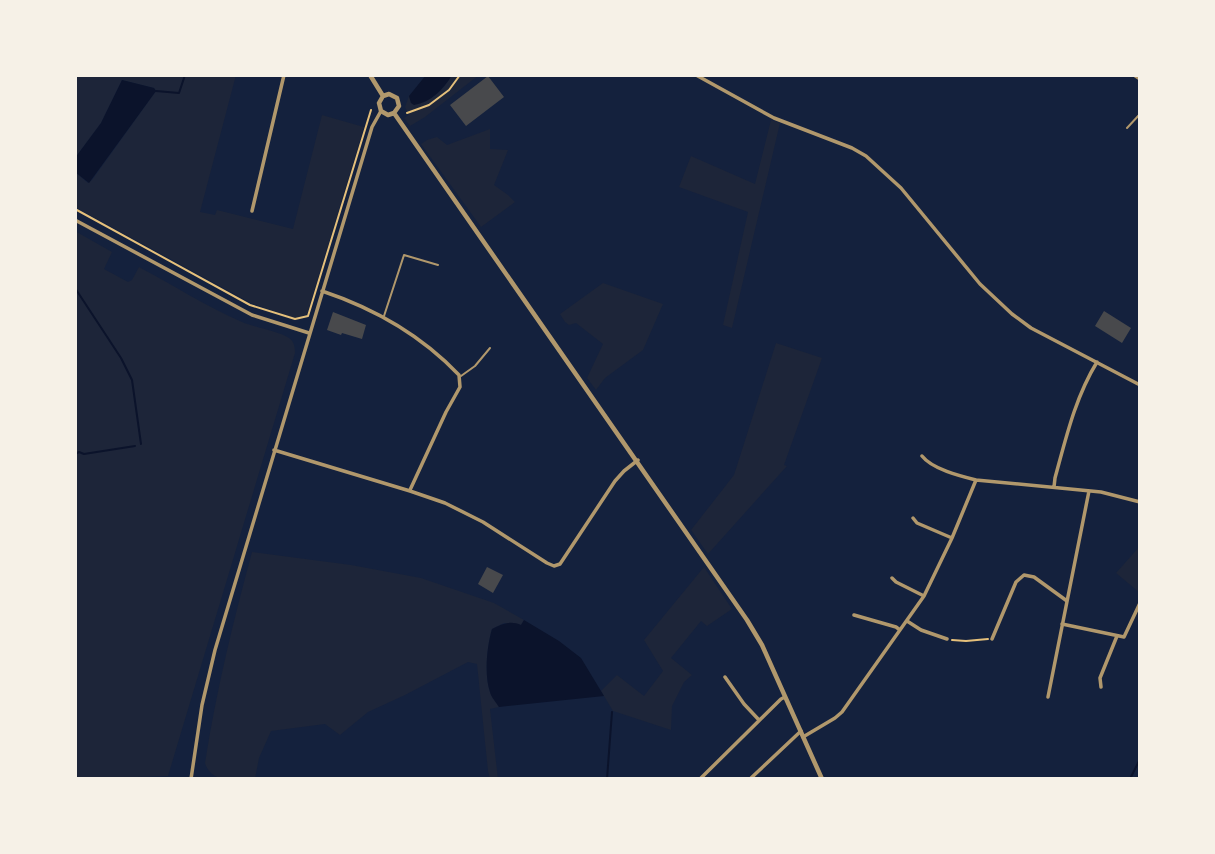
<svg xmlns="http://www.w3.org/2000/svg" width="1215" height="854" font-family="'Sofia Sans Condensed',sans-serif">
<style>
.green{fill:#1d2539}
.water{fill:#0b132b}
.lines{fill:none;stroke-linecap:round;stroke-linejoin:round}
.stream{stroke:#0b132b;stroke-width:2}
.building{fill:#48494c}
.path{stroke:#e5c07b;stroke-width:2}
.service{stroke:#b1986c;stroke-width:2}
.minor{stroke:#b1986c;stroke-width:3.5}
.tertiary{stroke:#b1986c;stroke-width:4.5}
</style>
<rect width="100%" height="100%" fill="#14213d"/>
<path class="green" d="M75,75H236L200,212L215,215L217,210L293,229L322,115L364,127L307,314L303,317L293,318L251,303L75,207V172L88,183L92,180L156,91L154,88L122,80L101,123L75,158Z
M452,75H479L425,117L410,126L404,118L409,115L405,107L409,96L411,103C432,100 441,93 452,75Z
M771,120L780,123L732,328L723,325L748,212L679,187L691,156L755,184Z
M490,129V149L508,150L494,185L508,195L515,202L481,227L421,144L427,140L437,137L447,145Z
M75,231L112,252L104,269L128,282L132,280L139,267C173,285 207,307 242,322C254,327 281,332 289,338C294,341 295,347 295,353L168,776L75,779Z
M603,283L663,304L643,350L605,378L596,390L587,378L603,344L576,323L569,325L565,322L560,314Z
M776,343L822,358L784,465L787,466L708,554L691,530L734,475Z
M1140,546V593L1116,573Z
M252,552L351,565L421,578L494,603L524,620L521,625L504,623L492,629C487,646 484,675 490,692C492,697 496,702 499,707L490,709L498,779H490L488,771L477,664L468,662L405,695L368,712L340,735L325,724L271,731L259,758L255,779C236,779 212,785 205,763C216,692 233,622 252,552Z
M704,567L732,609L707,626L701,621L671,658L692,675L684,682L672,706L671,730L613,711L601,691L617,675L644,696L663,671L644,640Z"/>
<path class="water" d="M426,75H452C443,90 431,102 414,105L411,103L409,96Z
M122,80L154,88L156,91L89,183L75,172V158L101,123Z
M524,620L559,641L581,658L604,696L499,707C496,702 491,697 490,692C484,675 487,646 492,629C502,624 511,620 521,625Z"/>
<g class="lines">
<path class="stream" d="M156,91L179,93L185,75
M75,288L121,358L132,380L141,444
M75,454L79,452L84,454L135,446
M607,779L612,712
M1130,779L1140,759"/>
</g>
<path class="building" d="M488,76L504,97L466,126L450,105Z
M1104,311L1131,328L1122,343L1095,326Z
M333,312L366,325L362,339L342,333L341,335L327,330Z
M487,567L503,575L493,593L478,584Z"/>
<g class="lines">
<path class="path" d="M407,113L429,105L449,90L460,75
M75,209L250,305L295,319L308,316L371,110
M952,640L966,641L988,639"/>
<path class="service" d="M1127,128L1140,114
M384,316L404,255L438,265
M461,376L475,366L490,348"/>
<path class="minor" d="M696,75L774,118L852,148L866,156L901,188L980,284L1012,314L1031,328L1140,385
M1134,75L1140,79
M252,211L284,75
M75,220L252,315L309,333
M322,291C373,308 422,336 459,375L460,387L446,412L410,490
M274,450L410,491L445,503L483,522L547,563L554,566L560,564L615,481L624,471L638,460
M976,480L1101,492L1140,502
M1054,487L1055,478C1066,438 1075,398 1097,362
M913,518L917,523L952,538
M892,578L896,582L924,596
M854,615L896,627L900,630
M907,621L921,630L947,639
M1062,624L1124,637L1140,603
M992,639L1016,582L1024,575L1034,577L1067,601
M725,677L744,704L759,720
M1101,687L1100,678L1117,636
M1048,697L1089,491
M803,737L835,718L842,712L924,596L952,538L976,480C960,476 932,469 922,456
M191,779L202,705L215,650L372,127L381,111
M700,779L781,699L785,697
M750,779L801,731"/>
<path class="tertiary" d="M370,75L383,96
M383,96L379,103L381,111L388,115L394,113
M383,96L389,94L397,98L399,106L394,113
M394,113L747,620L762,645L822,779"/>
</g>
<rect width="1215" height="854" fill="none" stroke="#f6f1e7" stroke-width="154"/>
</svg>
